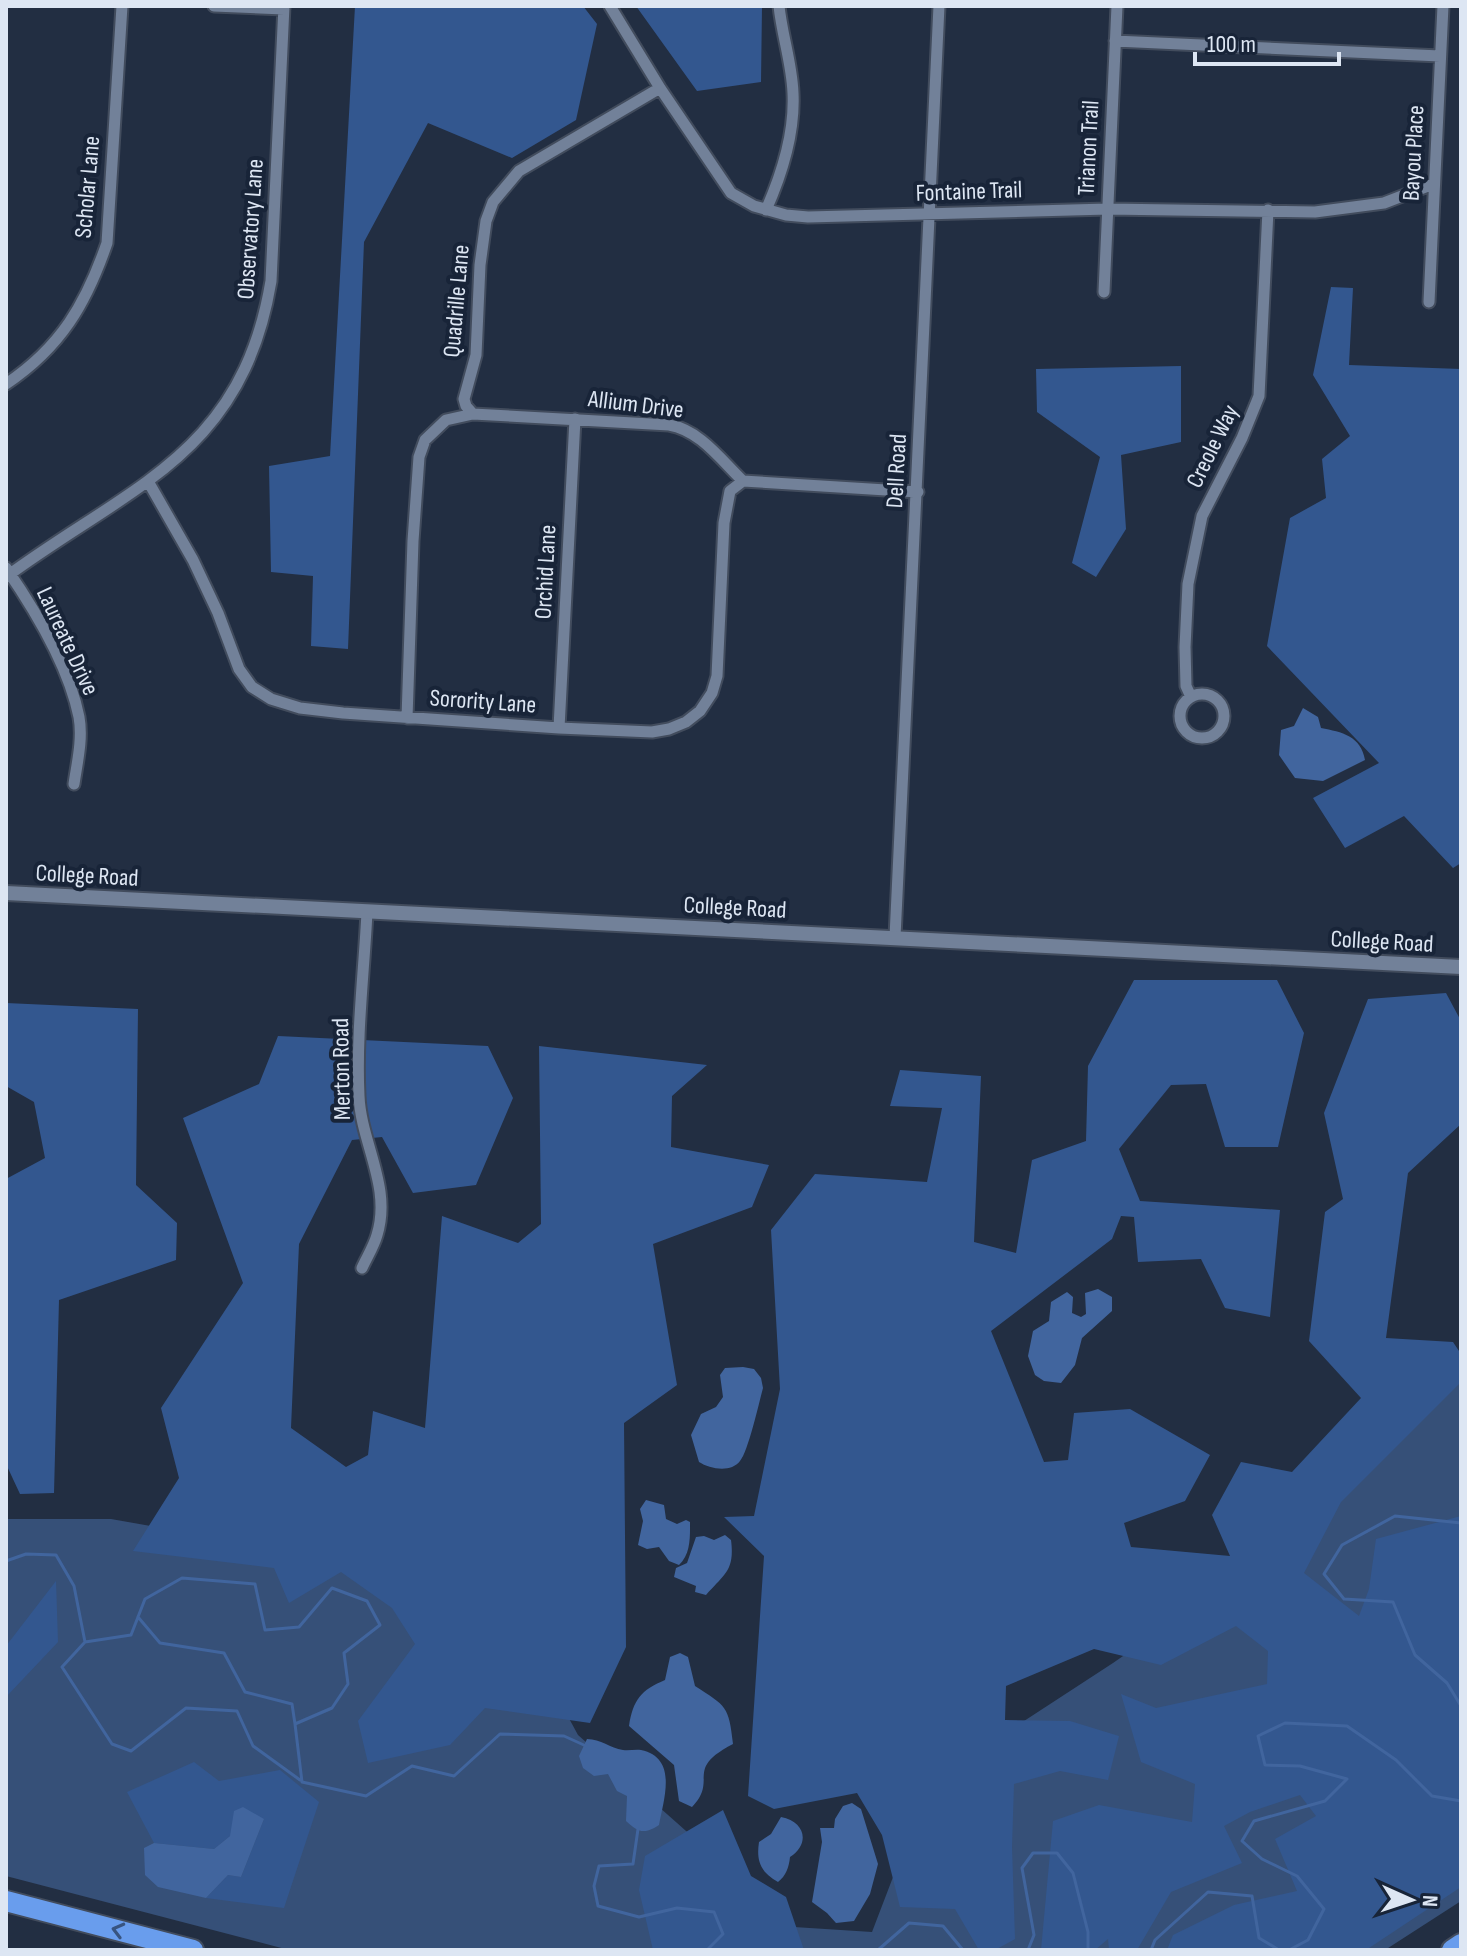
<svg xmlns="http://www.w3.org/2000/svg" width="1467" height="1956" font-family="'Sofia Sans Condensed',sans-serif">
<style>
.green{fill:#365078}
.forest{fill:#33578f}
.water{fill:#41659e}
.lines{fill:none;stroke-linecap:round;stroke-linejoin:round}
.stream{stroke:#41659e;stroke-width:3}
.minor-casing{stroke:#424c5d;stroke-width:15}
.tertiary-casing{stroke:#424c5d;stroke-width:18}
.motorway-casing{stroke:#424c5d;stroke-width:24}
.minor{stroke:#728199;stroke-width:11}
.tertiary{stroke:#728199;stroke-width:14}
.motorway{stroke:#699ded;stroke-width:20}
.oneway{stroke:#385480}
.labels{text-anchor:middle;stroke-width:8;stroke-linejoin:round;paint-order:stroke}
.street-label{font-size:24px;fill:#dde6f3;stroke:#182438}
</style>
<rect width="100%" height="100%" fill="#222e42"/>
<path class="green" d="M1461,1355V1901L1385,1950H289L6,1876V1519H111L349,1561L546,1676L578,1735L794,1927L872,1932L929,1783L1113,1663L1283,1545Z"/>
<path class="forest" d="M355,6H583L597,24L576,120L512,158L428,123L364,242L348,649L311,646L313,576L271,572L269,466L330,456Z
M636,6H762L761,82L697,91Z
M1331,287L1353,288L1349,365L1461,369V863L1453,868L1404,816L1345,848L1313,798L1379,763L1267,646L1290,518L1326,498L1322,459L1350,436L1313,375Z
M1181,366V442L1121,455L1126,529L1096,577L1072,563L1100,457L1037,412L1036,369Z
M1134,980H1277L1304,1033L1278,1147H1225L1206,1084L1171,1085L1119,1149L1140,1201L1280,1210L1270,1317L1225,1308L1201,1259L1138,1262L1134,1217L1121,1216L1112,1239L991,1331L1044,1462L1068,1460L1074,1413L1130,1409L1210,1455L1185,1501L1124,1523L1131,1547L1230,1556L1212,1515L1241,1462L1292,1472L1361,1398L1309,1341L1325,1212L1343,1199L1324,1113L1368,999L1446,993L1461,1021V1124L1408,1173L1386,1338L1453,1342L1461,1354V1382L1341,1502L1304,1573L1359,1616L1369,1589L1376,1539L1461,1516V1887L1366,1950H1167L1173,1935L1234,1905L1297,1891L1275,1839L1316,1816L1300,1795L1250,1812L1224,1826L1242,1863L1171,1892L1137,1950H1109L1108,1939L1095,1950H1041L1053,1821L1099,1805L1192,1822L1195,1784L1141,1762L1121,1694L1156,1708L1267,1684L1268,1651L1236,1626L1161,1665L1094,1649L1006,1686L1005,1720L1070,1721L1119,1736L1108,1780L1060,1771L1014,1784L1012,1847L1015,1939L995,1950H979L955,1909L900,1907L882,1835L857,1793L774,1809L748,1796L764,1556L724,1517L754,1516L780,1389L771,1230L815,1174L927,1182L942,1108L890,1106L900,1070L981,1076L974,1242L1016,1253L1032,1160L1086,1141L1088,1066Z
M6,1003L138,1009L136,1185L177,1223L176,1260L59,1300L54,1493L20,1494L6,1464V1179L45,1158L34,1102L6,1086Z
M278,1036L488,1046L513,1098L476,1185L413,1193L382,1137L352,1140L299,1244L291,1428L346,1467L368,1455L373,1411L425,1428L442,1216L518,1243L541,1224L539,1046L707,1065L672,1096L671,1147L769,1165L752,1207L653,1244L677,1385L624,1423L626,1647L590,1723L485,1708L450,1745L368,1763L358,1721L415,1644L392,1608L341,1572L289,1603L274,1568L133,1551L179,1478L161,1408L243,1283L183,1118L259,1084Z
M56,1581L58,1642L6,1697V1646Z
M194,1762L219,1781L280,1770L319,1802L284,1908L206,1898L228,1875L241,1877L264,1819L230,1836L214,1849L154,1843L127,1792Z
M723,1810L751,1876L786,1897L804,1950H653L639,1890L645,1856Z"/>
<path class="water" d="M1303,708L1318,717L1321,728C1342,732 1361,736 1365,760L1323,781L1295,778L1279,755L1281,730L1294,726Z
M1098,1289L1112,1297V1311L1082,1338L1075,1365L1061,1383L1044,1381L1035,1375L1028,1356L1033,1331L1049,1321L1051,1302L1067,1292L1073,1297L1072,1313L1081,1317L1086,1314L1085,1293Z
M743,1367L754,1369L761,1378L763,1388C759,1403 748,1452 740,1461C731,1473 710,1469 699,1462L691,1435L701,1414L716,1407L723,1397L720,1375L725,1368Z
M646,1500L664,1505L666,1519L677,1524L686,1520L690,1522C690,1536 691,1554 679,1565L669,1561L659,1547L647,1549L638,1545L643,1521L640,1509Z
M725,1535L731,1540C735,1571 724,1574 706,1595L695,1592L696,1586L674,1577L676,1568L687,1563L696,1537L704,1536L714,1540Z
M680,1653L688,1657L695,1686C726,1706 729,1706 733,1744C683,1770 719,1779 692,1807L679,1801L674,1765L629,1726C633,1700 641,1690 665,1680L670,1657Z
M587,1739C601,1739 610,1748 623,1750C629,1751 635,1749 641,1750C678,1758 664,1798 659,1825C644,1835 638,1832 626,1821L627,1796L617,1791L608,1774L594,1776L583,1768L579,1756Z
M852,1803L861,1809L878,1864L870,1894L854,1921L836,1923L827,1913L812,1902L822,1842L820,1828H834L835,1819L843,1806Z
M243,1807L264,1819L241,1877L228,1875L206,1898L158,1887L145,1875L144,1848L154,1843L214,1849L230,1836L234,1811Z
M781,1817C806,1822 810,1844 790,1857C789,1867 786,1876 778,1882C761,1872 756,1862 759,1842L771,1834Z"/>
<g class="lines">
<path class="stream" d="M1461,1523L1395,1516L1342,1545L1324,1574L1344,1599L1393,1602L1415,1655L1447,1683L1461,1706
M6,1561L26,1554L56,1555L74,1586L85,1642L131,1635L145,1599L182,1578L255,1584L265,1630L299,1627L332,1588L367,1601L380,1625L344,1653L348,1684L332,1708L295,1724L302,1782L366,1796L412,1766L454,1776L500,1734L564,1736L586,1746
M138,1617L160,1643L224,1653L245,1692L292,1704L295,1724
M85,1642L62,1667L112,1744L131,1751L186,1708L237,1711L253,1746L300,1780
M638,1829L633,1864L599,1866L594,1886L598,1906L639,1917L677,1908L714,1912L723,1934L707,1950
M878,1950L909,1923L943,1926L963,1950
M1028,1950L1034,1935L1022,1868L1033,1853H1057L1073,1873L1088,1932V1950
M1151,1950L1155,1940L1208,1892L1252,1896L1259,1938L1279,1950
M1289,1950L1308,1940L1324,1909L1297,1876L1262,1859L1242,1841L1254,1821L1325,1801L1347,1779L1300,1766L1265,1765L1258,1736L1285,1723L1347,1726L1396,1760L1432,1796L1461,1801"/>
<g class="minor-casing">
<path id="minor" d="M214,6L284,9
M610,6L660,88L731,193L754,206L786,215L808,217L1108,209L1315,212L1384,203L1433,184
M1115,41L1440,56
M766,210C782,174 795,133 793,93C792,64 782,35 779,6
M1104,292L1117,6
M1429,302L1443,6
M6,384C61,347 86,304 107,243L122,6
M473,414L466,406L464,399L476,355L480,265L486,221L493,202L519,171L660,88
M149,483L193,560L218,613L239,669L252,687L271,699L300,708L343,713L559,728L652,732L669,729L686,722L700,711L712,693L717,676L724,523L730,491L743,481
M6,568C35,610 69,667 79,717C83,739 77,763 74,784
M6,577C131,485 242,455 271,281L284,6
M1180 716a22 22 0 1 1 44 0a22 22 0 1 1-44 0Z
M1191,697L1186,686L1185,647L1188,584L1202,516L1242,438L1259,396L1268,210
M407,718L413,541L419,457L425,440L446,420L473,414L669,425C700,430 721,460 743,481L918,492
M559,728L575,419
M895,937L939,6
M362,1268C367,1257 374,1246 377,1235C392,1187 361,1143 359,1096C356,1035 364,973 367,912"/>
</g>
<g class="tertiary-casing">
<path id="tertiary" d="M6,893L1461,967"/>
</g>
<g class="motorway-casing">
<path id="motorway" d="M6,1901L193,1950
M1452,1950L1461,1944"/>
</g>
<use href="#minor" class="minor"/>
<use href="#tertiary" class="tertiary"/>
<use href="#motorway" class="motorway"/>
</g>
<defs><path id="oneway-chevron" d="M-2-3.5L2.5 0L-2 3.5" fill="none" stroke-width="1.6" stroke-linecap="round" stroke-linejoin="round" transform="scale(2)"/></defs>
<use class="oneway" href="#oneway-chevron" transform="translate(118 1930) rotate(-165)"/>
<g class="labels">
<g class="street-label">
<text transform="translate(1088 148) rotate(-87)" y="8">Trianon Trail</text>
<text transform="translate(1413 153) rotate(-87)" y="8">Bayou Place</text>
<text transform="translate(87 187) rotate(-85)" y="8">Scholar Lane</text>
<text transform="translate(969 191) rotate(-2)" y="8">Fontaine Trail</text>
<text transform="translate(250 229) rotate(-86)" y="8">Observatory Lane</text>
<text transform="translate(456 301) rotate(-85)" y="8">Quadrille Lane</text>
<text transform="translate(636 404) rotate(7)" y="8">Allium Drive</text>
<text transform="translate(1212 446) rotate(-64)" y="8">Creole Way</text>
<text transform="translate(896 471) rotate(-87)" y="8">Dell Road</text>
<text transform="translate(545 572) rotate(-87)" y="8">Orchid Lane</text>
<text transform="translate(68 641) rotate(65)" y="8">Laureate Drive</text>
<text transform="translate(483 701) rotate(4)" y="8">Sorority Lane</text>
<text transform="translate(87 875) rotate(3)" y="8">College Road</text>
<text transform="translate(735 907) rotate(3)" y="8">College Road</text>
<text transform="translate(1382 941) rotate(3)" y="8">College Road</text>
<text transform="translate(341 1069) rotate(-91)" y="8">Merton Road</text>
</g>
</g>
<rect width="1467" height="1956" fill="none" stroke="#dde6f3" stroke-width="16"/>
<g transform="translate(1411 1900) rotate(93)" stroke="#182438" stroke-width="6" paint-order="stroke">
<path d="M0-6L14 30L0 20L-14 30Z" fill="#dde6f3"/>
<text y="-12" font-size="22" font-weight="bold" text-anchor="middle" fill="#dde6f3">N</text>
</g>
<path d="M1195 52v12h144v-12" fill="none" stroke="#dde6f3" stroke-width="4"/>
<text x="1207" y="52" font-size="24" fill="#dde6f3" stroke="#182438" stroke-width="6" paint-order="stroke">100 m</text>
</svg>
